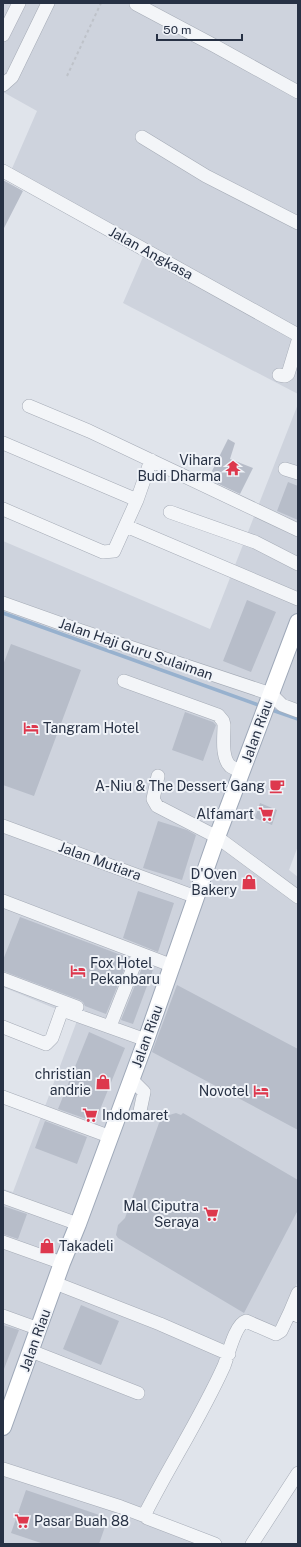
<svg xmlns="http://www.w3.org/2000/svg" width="301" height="1547" font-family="'Public Sans',sans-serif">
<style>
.built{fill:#ced3dd}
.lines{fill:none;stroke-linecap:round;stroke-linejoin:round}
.stream{stroke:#97b1ce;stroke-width:3.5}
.building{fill:#b7bdc9}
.minor-casing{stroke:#a5abb6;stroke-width:14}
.major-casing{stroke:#9ea8b8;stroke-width:18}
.path{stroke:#bec2c9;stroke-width:2;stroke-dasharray:3 3;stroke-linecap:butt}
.minor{stroke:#f3f5f8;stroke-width:13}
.major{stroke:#fff;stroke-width:16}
.labels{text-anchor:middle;stroke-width:4;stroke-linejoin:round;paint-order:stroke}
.street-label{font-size:14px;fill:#273144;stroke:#f0f3f8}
.poi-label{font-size:14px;fill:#273144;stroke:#f0f3f8;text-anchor:end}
</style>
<rect width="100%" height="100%" fill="#e0e4eb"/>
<path class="built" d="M3,3H298V394L123,303L143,257L7,180L37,111L3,92Z
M298,404V846L289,870L298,877V1281L274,1337L243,1321L145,1518L209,1544H3V1189L13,1192L78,1018L3,987V541L210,629Z"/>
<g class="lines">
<path class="stream" d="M3,613L261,706
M269,709L298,719"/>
</g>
<path class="building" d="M3,180L23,191L3,230Z
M228,439L235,443L230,459L253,468L240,494L208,479Z
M288,482L298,486V520L277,511Z
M247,600L276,612L251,672L223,661Z
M11,644L81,670L34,796L3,785V665Z
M185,712L213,722L216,725L203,761L172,750Z
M260,803L277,810L272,825L255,818Z
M158,821L187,830L196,835L182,880L143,868Z
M138,891L174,903L158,952L123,938Z
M20,917L129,958L106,1014L85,1006L83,1002L80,1000L3,971V960Z
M144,963L154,967L133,1024L121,1020Z
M177,985L298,1049V1130L152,1052Z
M89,1032L125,1048L95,1122L58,1109Z
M176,1113L181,1115L183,1113L298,1180V1210L244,1313L118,1238L116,1235L118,1225L125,1218L159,1123L166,1116Z
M45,1121L87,1137L77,1164L35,1148Z
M3,1206L27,1214L18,1239L3,1234Z
M81,1305L119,1321L101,1365L63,1349Z
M3,1325L19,1330L4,1369L3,1368Z
M26,1490L108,1518L99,1544H44L11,1533Z"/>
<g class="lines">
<g class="minor-casing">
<path id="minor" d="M136,4L215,46L298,92
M3,35L19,3
M3,85L12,77L48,3
M142,137L206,176L298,223
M3,171L298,335
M279,375L285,376L288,374L298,341
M29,406L89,431L298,530
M3,443L137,500
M285,469L298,473
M3,509L103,552L114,551L137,500L151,460
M170,512L255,542L298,564
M126,526L298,599
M3,603L79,630L271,694L282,705L298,711
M124,681L218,715L223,721L224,725C224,737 221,757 230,766C233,768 238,770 242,772
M158,776L153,799L157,806L217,837L298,897
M3,826L196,897
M3,901L173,966
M3,979L77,1007
M112,1021L139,953
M3,1027L46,1044L52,1038L62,1010L146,1040
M131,1079L144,1092L140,1111
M3,1097L111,1137
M3,1197L78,1224
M3,1242L62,1263
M55,1283L160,1324L229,1354
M290,1312L298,1293
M3,1316L39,1329
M31,1351L138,1393
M3,1469L121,1507L145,1516
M215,1544L147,1518L145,1516L146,1512C171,1463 201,1417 224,1366C228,1356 235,1324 246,1321L276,1334L281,1331L290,1312L298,1316
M252,1544L298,1473"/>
</g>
<g class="major-casing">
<path id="major" d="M3,1427L62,1263L78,1224L146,1040L217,837L298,622"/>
</g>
<path class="path" d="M67,76L101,3"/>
<use href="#minor" class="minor"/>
<use href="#major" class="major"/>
</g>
<defs>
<g id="temple-bare" transform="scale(1.2)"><path d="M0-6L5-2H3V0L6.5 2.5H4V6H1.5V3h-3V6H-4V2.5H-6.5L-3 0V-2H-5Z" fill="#dd384d" stroke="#f0f3f8" stroke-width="2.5" paint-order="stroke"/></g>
<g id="hotel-bare" transform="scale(1.2)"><path d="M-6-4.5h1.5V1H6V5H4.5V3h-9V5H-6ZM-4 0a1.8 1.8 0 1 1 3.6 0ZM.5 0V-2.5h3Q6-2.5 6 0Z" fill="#dd384d" stroke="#f0f3f8" stroke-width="2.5" paint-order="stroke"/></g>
<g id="cafe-bare" transform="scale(1.2)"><path d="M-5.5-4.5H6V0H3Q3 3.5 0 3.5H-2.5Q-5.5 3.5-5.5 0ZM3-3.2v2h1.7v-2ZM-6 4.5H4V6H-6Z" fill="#dd384d" stroke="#f0f3f8" stroke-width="2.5" paint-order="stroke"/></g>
<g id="supermarket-bare" transform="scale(1.2)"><path d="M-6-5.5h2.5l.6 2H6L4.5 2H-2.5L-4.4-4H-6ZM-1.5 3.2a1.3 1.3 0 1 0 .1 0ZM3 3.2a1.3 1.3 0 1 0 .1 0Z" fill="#dd384d" stroke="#f0f3f8" stroke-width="2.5" paint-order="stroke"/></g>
<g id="shop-bare" transform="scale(1.2)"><path d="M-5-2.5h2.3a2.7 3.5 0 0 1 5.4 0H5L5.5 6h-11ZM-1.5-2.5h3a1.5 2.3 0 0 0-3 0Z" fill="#dd384d" stroke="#f0f3f8" stroke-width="2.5" paint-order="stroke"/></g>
</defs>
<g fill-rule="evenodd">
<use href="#temple-bare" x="233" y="468"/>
<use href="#hotel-bare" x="31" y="728"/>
<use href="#cafe-bare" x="277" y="786"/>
<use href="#supermarket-bare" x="266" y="814"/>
<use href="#shop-bare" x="249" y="882"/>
<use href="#hotel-bare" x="78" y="971"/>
<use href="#shop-bare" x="103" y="1082"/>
<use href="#hotel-bare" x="261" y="1091"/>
<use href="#supermarket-bare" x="90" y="1115"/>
<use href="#supermarket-bare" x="211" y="1214"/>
<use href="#shop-bare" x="47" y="1246"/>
<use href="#supermarket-bare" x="22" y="1521"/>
</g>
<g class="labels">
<g class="street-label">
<text transform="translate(151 253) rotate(29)" y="5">Jalan Angkasa</text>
<text transform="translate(136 649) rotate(19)" y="5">Jalan Haji Guru Sulaiman</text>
<text transform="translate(257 731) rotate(-70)" y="5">Jalan Riau</text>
<text transform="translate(100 861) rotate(20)" y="5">Jalan Mutiara</text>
<text transform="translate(147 1036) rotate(-70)" y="5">Jalan Riau</text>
<text transform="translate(35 1340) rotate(-70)" y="5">Jalan Riau</text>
</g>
<g class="poi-label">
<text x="221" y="465">Vihara<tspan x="221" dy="16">Budi Dharma</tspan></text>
<text x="43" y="733" text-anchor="start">Tangram Hotel</text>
<text x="265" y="791">A-Niu &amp; The Dessert Gang</text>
<text x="254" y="819">Alfamart</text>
<text x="237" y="879">D'Oven<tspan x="237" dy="16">Bakery</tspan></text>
<text x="90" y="968" text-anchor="start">Fox Hotel<tspan x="90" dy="16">Pekanbaru</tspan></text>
<text x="91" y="1079">christian<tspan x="91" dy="16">andrie</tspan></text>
<text x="249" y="1096">Novotel</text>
<text x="102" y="1120" text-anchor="start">Indomaret</text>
<text x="199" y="1211">Mal Ciputra<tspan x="199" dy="16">Seraya</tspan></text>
<text x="59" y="1251" text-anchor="start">Takadeli</text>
<text x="34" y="1526" text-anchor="start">Pasar Buah 88</text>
</g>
</g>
<rect width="301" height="1547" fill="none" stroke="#273144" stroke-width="8"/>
<path d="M157 34v6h85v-6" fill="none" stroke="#273144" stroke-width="2"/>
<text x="163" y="34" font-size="12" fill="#273144" stroke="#f0f3f8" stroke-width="3" paint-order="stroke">50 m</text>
</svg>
